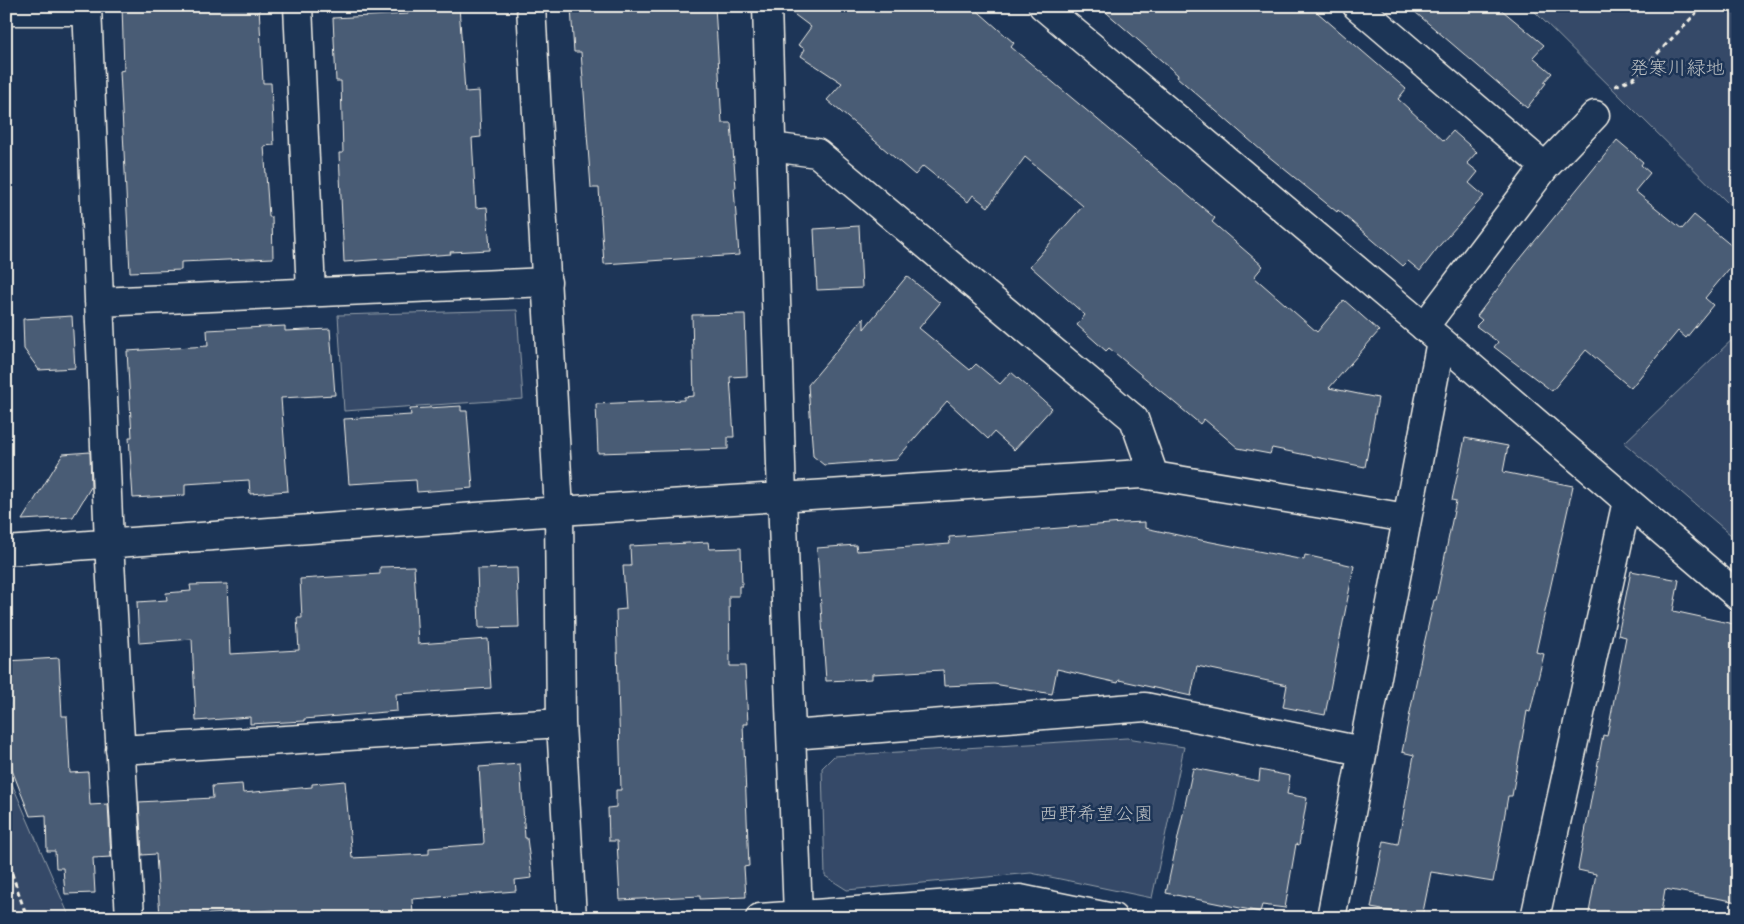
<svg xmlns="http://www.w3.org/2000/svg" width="1744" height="924" font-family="Dekko,'Klee One',sans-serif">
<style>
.green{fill:#354a67;stroke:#949ea8}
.building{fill:#485b74;stroke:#f4f1e8}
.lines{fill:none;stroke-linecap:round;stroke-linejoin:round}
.minor-casing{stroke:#f4f1e8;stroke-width:31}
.path{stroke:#f4f1e8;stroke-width:3;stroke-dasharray:5 4;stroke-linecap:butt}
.minor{stroke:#1d3557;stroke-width:28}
.labels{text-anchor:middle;stroke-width:5;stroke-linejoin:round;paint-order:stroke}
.park-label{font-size:19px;fill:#bbbfc1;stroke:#1d3557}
</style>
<rect width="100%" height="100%" fill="#1d3557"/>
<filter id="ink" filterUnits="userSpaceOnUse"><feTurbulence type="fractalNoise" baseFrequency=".02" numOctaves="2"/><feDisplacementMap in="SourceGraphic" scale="10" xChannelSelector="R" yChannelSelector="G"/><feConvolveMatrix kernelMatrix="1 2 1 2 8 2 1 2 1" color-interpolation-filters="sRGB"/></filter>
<g filter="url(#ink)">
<path class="green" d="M1529,6H1738V213Z
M517,310L523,399L344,411L338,315Z
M1738,334V541L1624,443Z
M1127,738L1184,747L1152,898L1031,873L847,890L825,876L822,768L834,756Z
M6,770L70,918H6Z"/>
<path class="building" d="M122,6H259L263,83H271L274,145L264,146L269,217H272L273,258L181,262V270L130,272L120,71L124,70Z
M408,6H459L465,92L479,91L481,137L472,138L476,208L487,207L490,250L450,252L451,254L344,262L339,153H343L341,81H336L333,18L408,14Z
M617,6H715L722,123H731L736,188H734L739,255L604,264L599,188H591L581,52H574L571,8Z
M783,6H972L1014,43L1011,47L1215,218L1212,222L1263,266L1254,277L1317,332L1344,300L1379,331L1329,388L1378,398L1365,467L1272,448L1270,454L1238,448L1204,419L1200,424L1109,348L1106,351L1077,325L1085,315L1030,266L1083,206L1025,157L988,207L973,195L968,202L923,166L915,175L827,100L842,83L801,56L805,49L798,45L811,27Z
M1099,6H1310L1406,89L1398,99L1444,141L1453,131L1477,152L1467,163L1478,172L1469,183L1484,196L1440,245L1420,271L1408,261L1403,266L1338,210L1337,212L1262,151L1177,77L1178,75Z
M1408,6H1497L1544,45L1533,57L1552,73L1544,82L1546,83L1527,108Z
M1617,140L1643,162L1641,165L1650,173L1635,191L1682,229L1694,215L1738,251V258L1705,298L1713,305L1686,338L1678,331L1631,388L1586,350L1552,391L1494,347L1498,342L1476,326L1482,320L1477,316L1517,263Z
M859,226L862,288L817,290L814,229Z
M907,276L940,303L919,328L970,370L976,364L1000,384L1011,372L1052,408L1014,450L994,432L988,439L947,401L896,460L824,465L813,456L808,385L864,318V329Z
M745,314L747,376L730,377L734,437H728V449L598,453L596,404L684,400V397L694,396L692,315Z
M72,316L75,368L39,370L24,349L23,319Z
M285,326V331L330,329L335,395L281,398L288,491L250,494L249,480L185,484V495L133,498L129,437H132L127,351L208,346L207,330Z
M461,406V411H467L473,488L417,492L416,480L349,484L344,419L411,415L410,409Z
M1465,438L1508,446L1503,472L1573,486L1536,652L1544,654L1530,712L1527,711L1512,796H1508L1493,882L1431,872L1422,917L1371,908L1384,841L1398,844L1414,755L1402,752L1422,653L1434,600H1436L1456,501L1452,500Z
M90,452L91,487L73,517L22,520L63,454Z
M1145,522V528L1201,540L1304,560L1305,555L1354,566L1325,715L1283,707L1287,685L1197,666L1191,696L1119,680L1118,683L1057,669L1052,694L994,684L944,686L943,670L872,674V679L826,681L817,548L856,545L857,551L950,544L949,537L1122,523Z
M708,542L709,549L741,548L742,586H739V596H729L730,666H745L748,724H743L749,866L744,867L746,897L700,899V896L620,900L617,841H609L608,808L616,807V790H621L616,610L626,609L623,566H631L630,546Z
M414,566L418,644L488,639L491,688L396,694L397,711L304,719V721L250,724V717L196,721L192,639L139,643L137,602L167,600L166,593L191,591L190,585L227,584L230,654L299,650L297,618H302L300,579L380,574V567Z
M517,568L519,627L479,628L477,569Z
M1631,571L1679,580L1673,611L1738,625V902L1665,889L1660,918H1588L1596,874L1578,870L1603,735L1607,736L1626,637L1618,635Z
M59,658L62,716H67L70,773L88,772L90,805L108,804L111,857L93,858L95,893L65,894L63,868H56L55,851H47L46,815L30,816L12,770L9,703H6V661Z
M520,764L525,838H527L532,878L515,880L516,891L412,899L413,915L367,918H274V910L199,915L200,918H160L156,854L142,855L139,802L213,798L212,786L242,784L243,793L312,787V784L345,781L352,858L429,854V848L483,844L484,842L479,767Z
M1193,768L1259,781L1260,770L1290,776L1287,794L1307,798L1299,845L1296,844L1285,908L1262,905L1260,912L1166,893Z"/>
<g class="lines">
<g class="minor-casing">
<path id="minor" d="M87,6L109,543L130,918
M298,6L311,292
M531,6L559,511L561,723L572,918
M767,6L782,497L798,915
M1043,6L1441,341L1738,596
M1357,6L1545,167
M6,11H87
M771,147L817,153L1134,419L1154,476
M99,302L547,282
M1424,327L1545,167L1595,115
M6,551L559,511L1142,474L1407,518
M792,735L1145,707L1362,751
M120,750L561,723
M760,918L1020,899L1113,918
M1331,918L1441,341
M1535,918L1627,501"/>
</g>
<path class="path" d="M1615,86L1634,78L1703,6
M6,856L27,918"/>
<use href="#minor" class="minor"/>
</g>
</g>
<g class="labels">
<g class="park-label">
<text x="1677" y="74">発寒川緑地</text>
<text x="1096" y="820">西野希望公園</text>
</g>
</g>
<rect width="1744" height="924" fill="none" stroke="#1d3557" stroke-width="25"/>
<rect x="12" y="12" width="1719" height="899" fill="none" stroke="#f4f1e8" stroke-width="2" filter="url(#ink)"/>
</svg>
